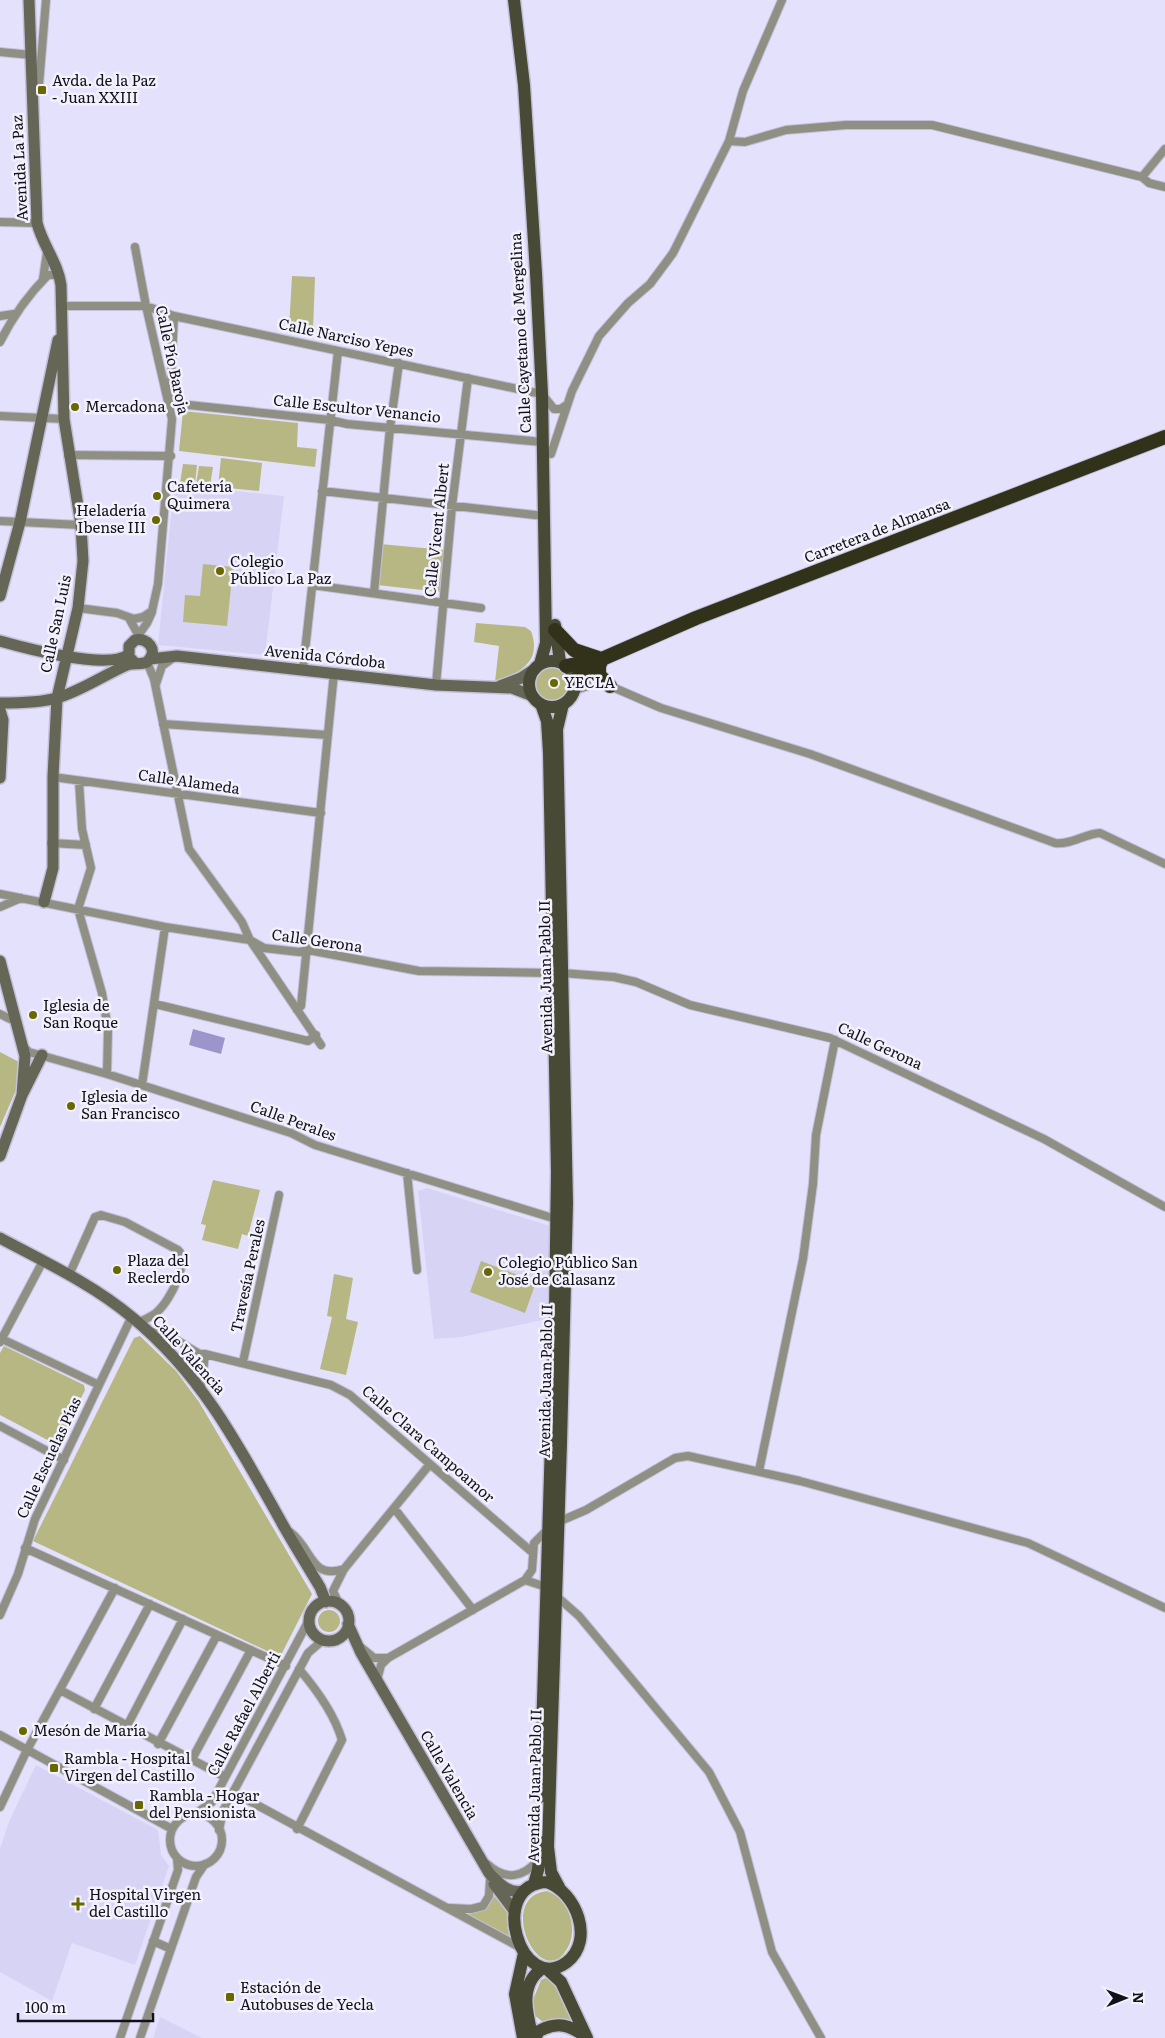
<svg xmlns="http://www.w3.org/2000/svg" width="1165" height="2038" font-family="Literata,serif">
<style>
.built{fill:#d7d3f5}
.green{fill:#b7b784}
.water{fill:#9c95cb}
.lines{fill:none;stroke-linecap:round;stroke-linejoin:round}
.street-casing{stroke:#c2c0d9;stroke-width:10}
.secondary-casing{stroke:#c2c0d9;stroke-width:14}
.primary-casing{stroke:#c2c0d9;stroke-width:15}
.highway-casing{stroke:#c2c0d9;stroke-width:16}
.street{stroke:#8f8f84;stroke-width:8}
.secondary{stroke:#666656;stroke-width:11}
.primary{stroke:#494a36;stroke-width:12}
.highway{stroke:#32321b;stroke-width:14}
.poi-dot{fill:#696700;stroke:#f2f1fc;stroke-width:2}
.labels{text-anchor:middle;stroke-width:5;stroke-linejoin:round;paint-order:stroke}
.poi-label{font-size:15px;fill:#121019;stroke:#f2f1fc;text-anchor:start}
.street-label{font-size:15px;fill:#121019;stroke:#f2f1fc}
</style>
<rect width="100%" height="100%" fill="#e4e1fd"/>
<path class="built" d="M174,485L284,496L265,655L158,645Z
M427,1188L550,1226L547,1319L462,1337L434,1339L418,1191Z
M36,1765L158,1830L161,1855L169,1866L135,1965L72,1943L52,2001L0,1972V1849L10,1819Z
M160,2017L202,2038H153Z"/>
<path class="green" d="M292,276L315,277L313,330L289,329Z
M183,411L298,423L297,447L317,449L315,467L179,451Z
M221,458L262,463L259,491L218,487Z
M183,464L197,465L195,484L180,483Z
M199,466L213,467L210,486L196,484Z
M380,544L445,550L441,592L377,585Z
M203,564L233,567L227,626L183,622L185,595L200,596Z
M476,623L525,627L531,631C542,662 521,672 495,682L499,646L474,642Z
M536 684a16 16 0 1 1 32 0a16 16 0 1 1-32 0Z
M0,1052L19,1062V1083L0,1127Z
M213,1180L260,1190L248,1236L242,1234L238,1249L202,1240L206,1225L201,1224Z
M481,1261L536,1282L525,1313L470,1292Z
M334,1274L353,1278L346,1319L358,1322L346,1375L320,1369L332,1317L327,1316Z
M140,1336L176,1371L199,1402L312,1594L280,1657L33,1541L134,1338Z
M4,1346L84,1385L85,1390L59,1443L55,1444L0,1415V1353Z
M318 1621a11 11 0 1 1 22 0a11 11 0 1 1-22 0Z
M547,1891C570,1899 580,1932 565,1952C538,1989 496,1897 547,1891Z
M493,1895L507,1911L509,1937L461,1912L483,1910L491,1902Z
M545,1978L554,1982L573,2021L561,2019L543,2022L534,2015L533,2000L541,1980Z"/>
<path class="water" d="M193,1029L225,1038L221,1054L189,1045Z"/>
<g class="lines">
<g class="street-casing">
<path id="street" d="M0,52L32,55
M34,94L39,85L46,0
M729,141L745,142L786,130L846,125H932L1142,177L1165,149
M1142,177L1149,183L1165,187
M0,222L37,223
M43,279L47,252
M62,306H146L174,316L532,392L542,394L554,409H561L565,406
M0,316L14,314
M174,316L170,403L330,420L347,424L542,442
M0,342C13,316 27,296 48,275H59
M0,416L64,419
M551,454L572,391L599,336L628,303L650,284L673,253L729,141L743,91L782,0
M68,455L171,456
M322,491L544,516
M0,521L81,525
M312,585L481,608
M374,593L390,428L399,363
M78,608L117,613L134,619L143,617L152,611L158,584L172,419L146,306L135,247
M129,618L140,638
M135,640L147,623L152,612
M147,662L154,679L189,849L242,922L250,940L321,1045
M303,669L338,351
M575,681L610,686L661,708L810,754L1055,843C1071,845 1084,834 1100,833L1165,864
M156,684L162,666L173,658
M436,685L452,506L468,378
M573,691L588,686
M163,724L328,735
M53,777L321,813
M79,781L82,829L91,868L78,909L102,993L108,1029L107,1074
M51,843L86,845
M0,894L165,927L250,940L264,948L299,952L308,950L419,971L552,973
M0,907L21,898
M562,973L614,977L636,982L690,1005L830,1038L1044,1139L1165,1207
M155,1004L308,1041L316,1035
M297,1010L301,1006L334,673
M0,1014L10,1019L15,1017
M24,1047L29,1052L107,1074L291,1133L315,1145L556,1219
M142,1085L165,927
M407,1173L417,1270
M69,1275L95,1217L101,1215L125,1222L178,1250C190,1261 170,1300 159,1310C154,1316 146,1319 139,1322
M148,1332C165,1329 183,1345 198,1353
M2,1339L99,1385
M0,1342L43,1261
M243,1362L279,1195
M180,1364L192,1354H205L331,1385L350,1395L533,1553
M201,1388L205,1354
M0,1426L64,1460
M759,1471L803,1259L813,1184L816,1135L835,1040
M394,1508L473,1610
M558,1522L586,1510L675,1458L688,1456L800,1481L1028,1543L1165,1608
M290,1532C313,1549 310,1580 344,1569
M25,1548L286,1666
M525,1580L532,1570L534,1543L547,1530
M339,1604L333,1591L344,1569L430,1464
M0,1615L18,1574L35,1519L132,1316
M362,1648L374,1658H388
M377,1680L381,1665L388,1658L525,1580L546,1587L579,1616L709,1772L740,1832L772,1952L821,2038
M60,1690L225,1777
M94,1709L150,1604
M127,1726L183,1619
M0,1735L172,1829
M158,1744L217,1635
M191,1761L251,1650
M233,1792L521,1948
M0,1807L27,1750L115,1588
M195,1814L212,1802L309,1620
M170 1840a26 26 0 1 1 52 0a26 26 0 1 1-52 0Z
M297,1829L342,1740C334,1713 317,1690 299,1669
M219,1830L223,1811L308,1653L323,1640
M487,1864C505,1881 523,1878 538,1860
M450,1908L471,1909L483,1906L489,1896L490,1880
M153,1941L171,1949
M120,2038L178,1870L177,1858
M140,2038L196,1877L205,1864"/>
</g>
<g class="secondary-casing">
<path id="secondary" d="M29,0L37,223C43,246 58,263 61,285L64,419L81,525L83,561L78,608L57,698L53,777V868L44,902
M0,596L20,522L58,340
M0,641C25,648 107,670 128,655
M150,659L177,656L436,685L512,688L533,696
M500,686L521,678L535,669
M0,703C15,703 43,702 57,698C81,691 104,675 127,665C134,662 143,666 148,661C159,650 147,637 135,640L129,646V657L135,663
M0,710L3,720L0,778
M0,961L25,1056L22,1095
M0,1156L22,1095L42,1055
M0,1238C45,1262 94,1285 133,1318C203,1376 240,1448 283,1525C295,1546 308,1567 320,1587L326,1602
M309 1621a20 20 0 1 1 40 0a20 20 0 1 1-40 0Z
M348,1624L361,1653L489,1873C500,1884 510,1896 526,1890
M494,1884L515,1912"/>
</g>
<g class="primary-casing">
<path id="primary" d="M514,0L524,85L536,273L542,394L546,643L540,664
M555,625L560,662
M529 684a23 23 0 1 1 46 0a23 23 0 1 1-46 0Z
M540,1797L555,1313L557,1172L549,753L547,721L541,704
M547,1882C576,1892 595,1940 567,1962C521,1997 486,1884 547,1882Z
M534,1884L538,1870L540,1842
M559,1887L551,1872L548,1847L561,1443L567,1203L557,729L563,704
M547,1969L561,1982L587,2038
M523,2038L515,1994L524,1953
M533,2038C527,2015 518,1984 543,1968
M535,2038L539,2031C558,2021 570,2025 586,2037"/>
</g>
<g class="highway-casing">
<path id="highway" d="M555,630L574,650L601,659
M602,659L599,666V675L610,686
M566,666L602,659L696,618L1165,437
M574,681L597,662"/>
</g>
<use href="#street" class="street"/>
<use href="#secondary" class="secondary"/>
<use href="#primary" class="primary"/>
<use href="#highway" class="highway"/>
</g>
<g class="poi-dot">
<rect x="37" y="85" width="10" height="10" rx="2.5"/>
<circle cx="75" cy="407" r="5"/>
<circle cx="157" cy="496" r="5"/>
<circle cx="156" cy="520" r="5"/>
<circle cx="220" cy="571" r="5"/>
<circle cx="554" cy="683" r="5"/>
<circle cx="33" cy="1015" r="5"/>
<circle cx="71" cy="1106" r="5"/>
<circle cx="117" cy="1270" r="5"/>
<circle cx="488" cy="1272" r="5"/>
<circle cx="23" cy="1731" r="5"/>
<rect x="49" y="1763" width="10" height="10" rx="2.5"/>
<rect x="134" y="1800" width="10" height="10" rx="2.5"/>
<path d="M75.5 1896.5h5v5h5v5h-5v5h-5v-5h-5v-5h5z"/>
<rect x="225" y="1992" width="10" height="10" rx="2.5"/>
</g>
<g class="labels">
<g class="poi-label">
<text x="52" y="86">Avda. de la Paz<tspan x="52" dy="17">- Juan XXIII</tspan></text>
<text x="85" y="412">Mercadona</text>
<text x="167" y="492">Cafetería<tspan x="167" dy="17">Quimera</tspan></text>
<text x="146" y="516" text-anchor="end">Heladería<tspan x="146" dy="17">Ibense III</tspan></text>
<text x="230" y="567">Colegio<tspan x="230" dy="17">Público La Paz</tspan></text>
<text x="564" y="688">YECLA</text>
<text x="43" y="1011">Iglesia de<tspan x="43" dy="17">San Roque</tspan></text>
<text x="81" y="1102">Iglesia de<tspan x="81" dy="17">San Francisco</tspan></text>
<text x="127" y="1266">Plaza del<tspan x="127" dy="17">Reclerdo</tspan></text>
<text x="498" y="1268">Colegio Público San<tspan x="498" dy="17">José de Calasanz</tspan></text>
<text x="33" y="1736">Mesón de María</text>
<text x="64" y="1764">Rambla - Hospital<tspan x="64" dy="17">Virgen del Castillo</tspan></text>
<text x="149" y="1801">Rambla - Hogar<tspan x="149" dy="17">del Pensionista</tspan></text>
<text x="89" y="1900">Hospital Virgen<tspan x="89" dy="17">del Castillo</tspan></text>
<text x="240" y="1993">Estación de<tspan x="240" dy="17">Autobuses de Yecla</tspan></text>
</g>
<g class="street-label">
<text transform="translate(20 168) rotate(-93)" y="5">Avenida La Paz</text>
<text transform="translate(521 333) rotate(-93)" y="5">Calle Cayetano de Mergelina</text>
<text transform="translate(346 338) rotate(12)" y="5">Calle Narciso Yepes</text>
<text transform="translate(172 360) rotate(78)" y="5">Calle Pío Baroja</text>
<text transform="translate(357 409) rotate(6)" y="5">Calle Escultor Venancio</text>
<text transform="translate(437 530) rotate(-84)" y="5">Calle Vicent Albert</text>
<text transform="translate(877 531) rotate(-21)" y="5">Carretera de Almansa</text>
<text transform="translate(56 624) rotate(-78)" y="5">Calle San Luis</text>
<text transform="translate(325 657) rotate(6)" y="5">Avenida Córdoba</text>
<text transform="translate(189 782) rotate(8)" y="5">Calle Alameda</text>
<text transform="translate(317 941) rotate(8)" y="5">Calle Gerona</text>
<text transform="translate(546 977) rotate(-91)" y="5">Avenida Juan Pablo II</text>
<text transform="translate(880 1046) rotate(25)" y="5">Calle Gerona</text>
<text transform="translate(293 1121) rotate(20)" y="5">Calle Perales</text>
<text transform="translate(248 1276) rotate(-78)" y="5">Travesía Perales</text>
<text transform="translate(189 1355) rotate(48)" y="5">Calle Valencia</text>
<text transform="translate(546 1381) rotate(-89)" y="5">Avenida Juan Pablo II</text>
<text transform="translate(428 1444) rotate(41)" y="5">Calle Clara Campoamor</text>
<text transform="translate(49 1458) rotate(-65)" y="5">Calle Escuelas Pías</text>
<text transform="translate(244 1714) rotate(-62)" y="5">Calle Rafael Alberti</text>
<text transform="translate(449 1775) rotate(60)" y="5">Calle Valencia</text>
<text transform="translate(535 1786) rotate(-89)" y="5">Avenida Juan Pablo II</text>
</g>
</g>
<g transform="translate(1125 1998) rotate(89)" stroke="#f2f1fc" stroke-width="4" paint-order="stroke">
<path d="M0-4L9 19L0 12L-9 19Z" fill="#121019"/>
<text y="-8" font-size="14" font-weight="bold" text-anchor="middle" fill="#121019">N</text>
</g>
<path d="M18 2013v8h135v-8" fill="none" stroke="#121019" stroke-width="2.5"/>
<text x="25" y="2013" font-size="15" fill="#121019" stroke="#f2f1fc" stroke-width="4" paint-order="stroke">100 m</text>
</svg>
